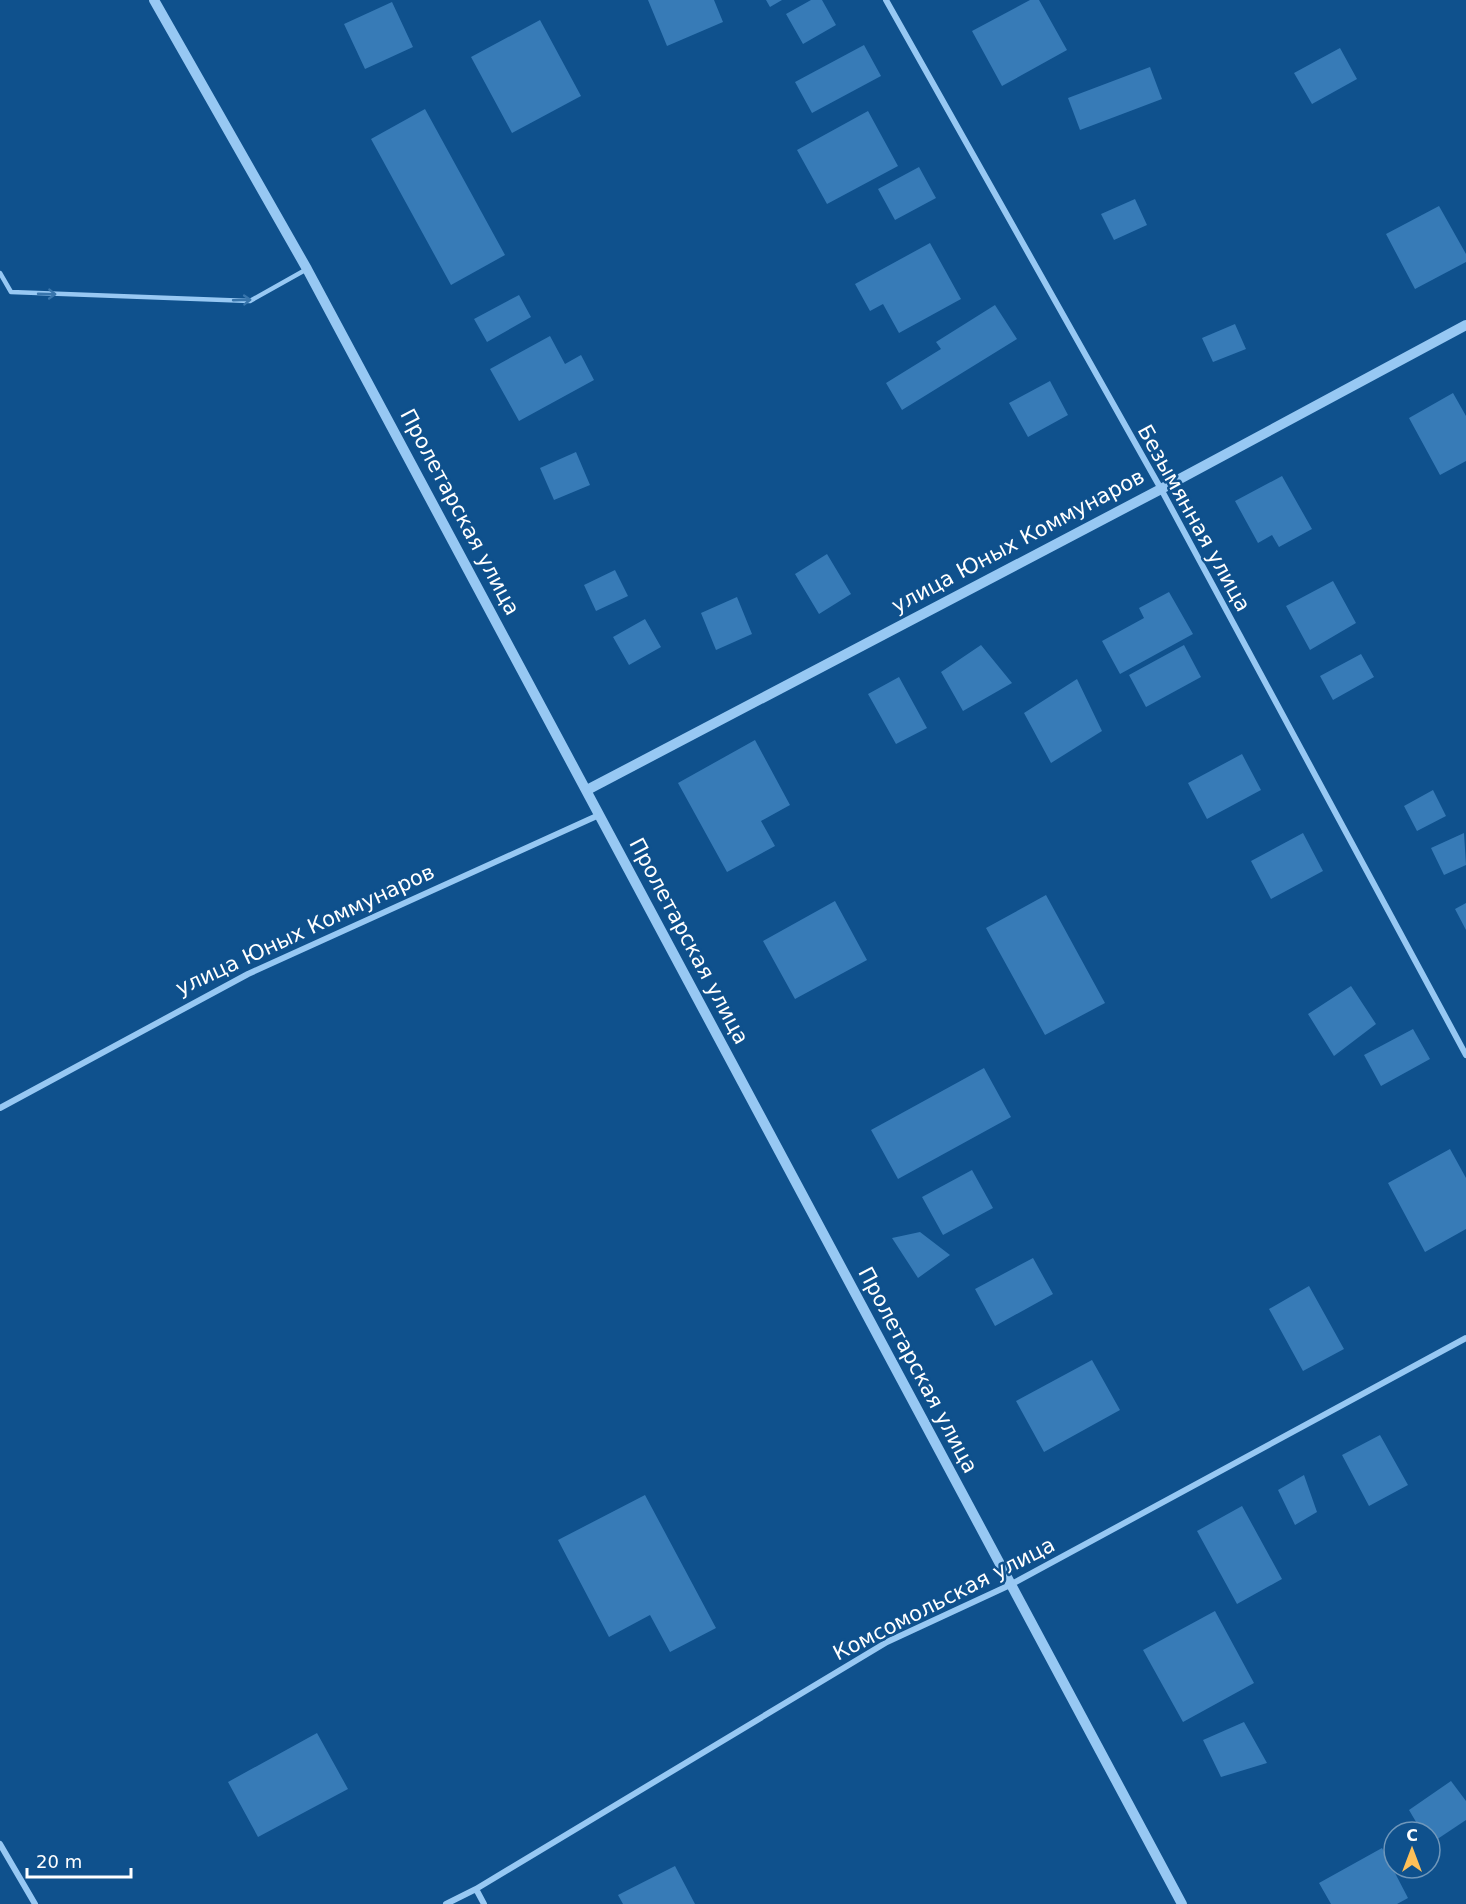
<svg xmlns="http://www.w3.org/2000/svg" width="1466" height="1904" font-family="'DejaVu Sans',sans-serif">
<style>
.building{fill:#377bb7}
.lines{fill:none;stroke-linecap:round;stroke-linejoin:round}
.service{stroke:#97c8f3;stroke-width:4.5}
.minor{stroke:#97c8f3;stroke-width:6}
.tertiary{stroke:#97c8f3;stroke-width:10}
.oneway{stroke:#3875ac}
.labels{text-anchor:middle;stroke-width:5;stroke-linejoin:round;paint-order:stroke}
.street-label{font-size:21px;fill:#fff;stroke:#0f518d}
</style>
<rect width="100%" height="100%" fill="#0f518d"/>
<path class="building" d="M648,0H714L723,22L667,46Z
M766,0H782L770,7Z
M811,0H822L836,25L803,44L786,14Z
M1030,0H1039L1067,50L1002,86L972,31Z
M392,2L413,47L365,69L344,24Z
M540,20L581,96L512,133L471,57Z
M864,45L881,76L812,113L795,82Z
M1340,48L1357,79L1312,104L1294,73Z
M1150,67L1162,99L1080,130L1068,98Z
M425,109L505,255L451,285L371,139Z
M868,111L898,166L827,204L797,150Z
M919,167L936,198L895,220L878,189Z
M1135,199L1147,225L1114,240L1101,214Z
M1439,206L1466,254V262L1415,289L1386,234Z
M930,243L961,299L899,333L883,304L870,311L855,284Z
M519,295L531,317L487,342L474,319Z
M995,305L1017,339L902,410L886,383L941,349L936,342Z
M1235,324L1246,349L1213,362L1202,338Z
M550,336L565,364L581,355L594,380L519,421L490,369Z
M1050,381L1068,415L1028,437L1009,403Z
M1453,393L1466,416V461L1440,475L1409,418Z
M576,452L590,485L554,500L540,468Z
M1282,476L1312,529L1279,547L1272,535L1258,543L1235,501Z
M827,554L851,594L819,614L795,574Z
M615,570L628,596L596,611L584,585Z
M1333,581L1356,623L1310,650L1286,606Z
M1169,592L1193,634L1120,674L1102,641L1144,618L1139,608Z
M737,597L752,634L716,650L701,613Z
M645,619L661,647L629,665L613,637Z
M981,645L1012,683L963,711L941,672Z
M1184,645L1201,677L1146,707L1129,675Z
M1361,654L1374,677L1333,700L1320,676Z
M899,677L927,728L896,744L868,694Z
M1077,679L1102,731L1051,763L1024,713Z
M755,740L790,805L761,821L775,846L727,872L678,783Z
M1242,754L1261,790L1207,819L1188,783Z
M1433,790L1446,816L1417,831L1404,806Z
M1303,833L1323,871L1271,899L1251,861Z
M1464,833L1466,865L1444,875L1431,848Z
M1046,895L1105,1003L1045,1035L986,928Z
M835,901L867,960L795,999L763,941Z
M1466,903V930L1455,909Z
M1351,986L1376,1024L1334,1056L1308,1014Z
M1413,1029L1430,1059L1381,1086L1364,1055Z
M984,1068L1011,1117L898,1179L871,1130Z
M1450,1149L1466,1178V1229L1425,1252L1388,1183Z
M972,1170L993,1208L943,1235L922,1197Z
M920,1232L950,1255L918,1278L892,1238Z
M1033,1258L1053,1294L995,1326L975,1289Z
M1309,1286L1344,1349L1303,1371L1269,1309Z
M1092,1360L1120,1410L1044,1452L1016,1401Z
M1380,1435L1408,1485L1369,1506L1342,1455Z
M1304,1475L1317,1512L1295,1525L1278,1490Z
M645,1495L716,1628L670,1652L650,1615L609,1637L558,1540Z
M1242,1506L1282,1579L1237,1604L1197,1531Z
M1215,1611L1254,1683L1183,1722L1143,1650Z
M1244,1722L1267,1763L1221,1777L1203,1740Z
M317,1733L348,1789L258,1837L228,1782Z
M1451,1781L1466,1801V1820L1430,1844V1832H1422L1409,1810Z
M1382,1848L1408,1898L1397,1904H1331L1319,1883Z
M675,1866L695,1904H623L618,1895Z"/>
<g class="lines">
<path class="service" d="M0,273L11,292L250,301L307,269"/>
<path class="minor" d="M886,0L1161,489L1466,1055
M0,1108L248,974L599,815
M0,1844L35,1904
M476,1889L484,1904
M446,1904L476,1889L887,1642L1010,1585L1466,1338"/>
<path class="tertiary" d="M154,0L307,269L1182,1904
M587,790L1161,489L1466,325"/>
</g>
<defs><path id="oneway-shaft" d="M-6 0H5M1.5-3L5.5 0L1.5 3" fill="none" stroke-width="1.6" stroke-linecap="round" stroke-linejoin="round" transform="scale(1.5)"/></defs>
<g class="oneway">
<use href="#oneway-shaft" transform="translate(47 294) rotate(2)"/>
<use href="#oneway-shaft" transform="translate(242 300) rotate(-2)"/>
</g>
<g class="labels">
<g class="street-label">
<text transform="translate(460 512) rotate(62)" y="7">Пролетарская улица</text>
<text transform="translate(1194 518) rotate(61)" y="7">Безымянная улица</text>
<text transform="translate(1018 541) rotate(-28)" y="7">улица Юных Коммунаров</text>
<text transform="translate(305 930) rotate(-25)" y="7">улица Юных Коммунаров</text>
<text transform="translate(689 941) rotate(62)" y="7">Пролетарская улица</text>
<text transform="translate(918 1370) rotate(62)" y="7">Пролетарская улица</text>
<text transform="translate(944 1599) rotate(-27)" y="7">Комсомольская улица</text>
</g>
</g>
<g transform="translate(1412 1850)"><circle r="28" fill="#0f518d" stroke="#6f97bb" stroke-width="1.5"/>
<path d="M0-4.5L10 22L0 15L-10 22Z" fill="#ffc058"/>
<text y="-9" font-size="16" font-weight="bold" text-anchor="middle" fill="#ffffff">С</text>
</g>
<path d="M27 1868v9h104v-9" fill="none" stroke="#ffffff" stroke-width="3"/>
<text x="36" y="1868" font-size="18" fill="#ffffff" stroke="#0f518d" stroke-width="4.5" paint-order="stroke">20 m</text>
</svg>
